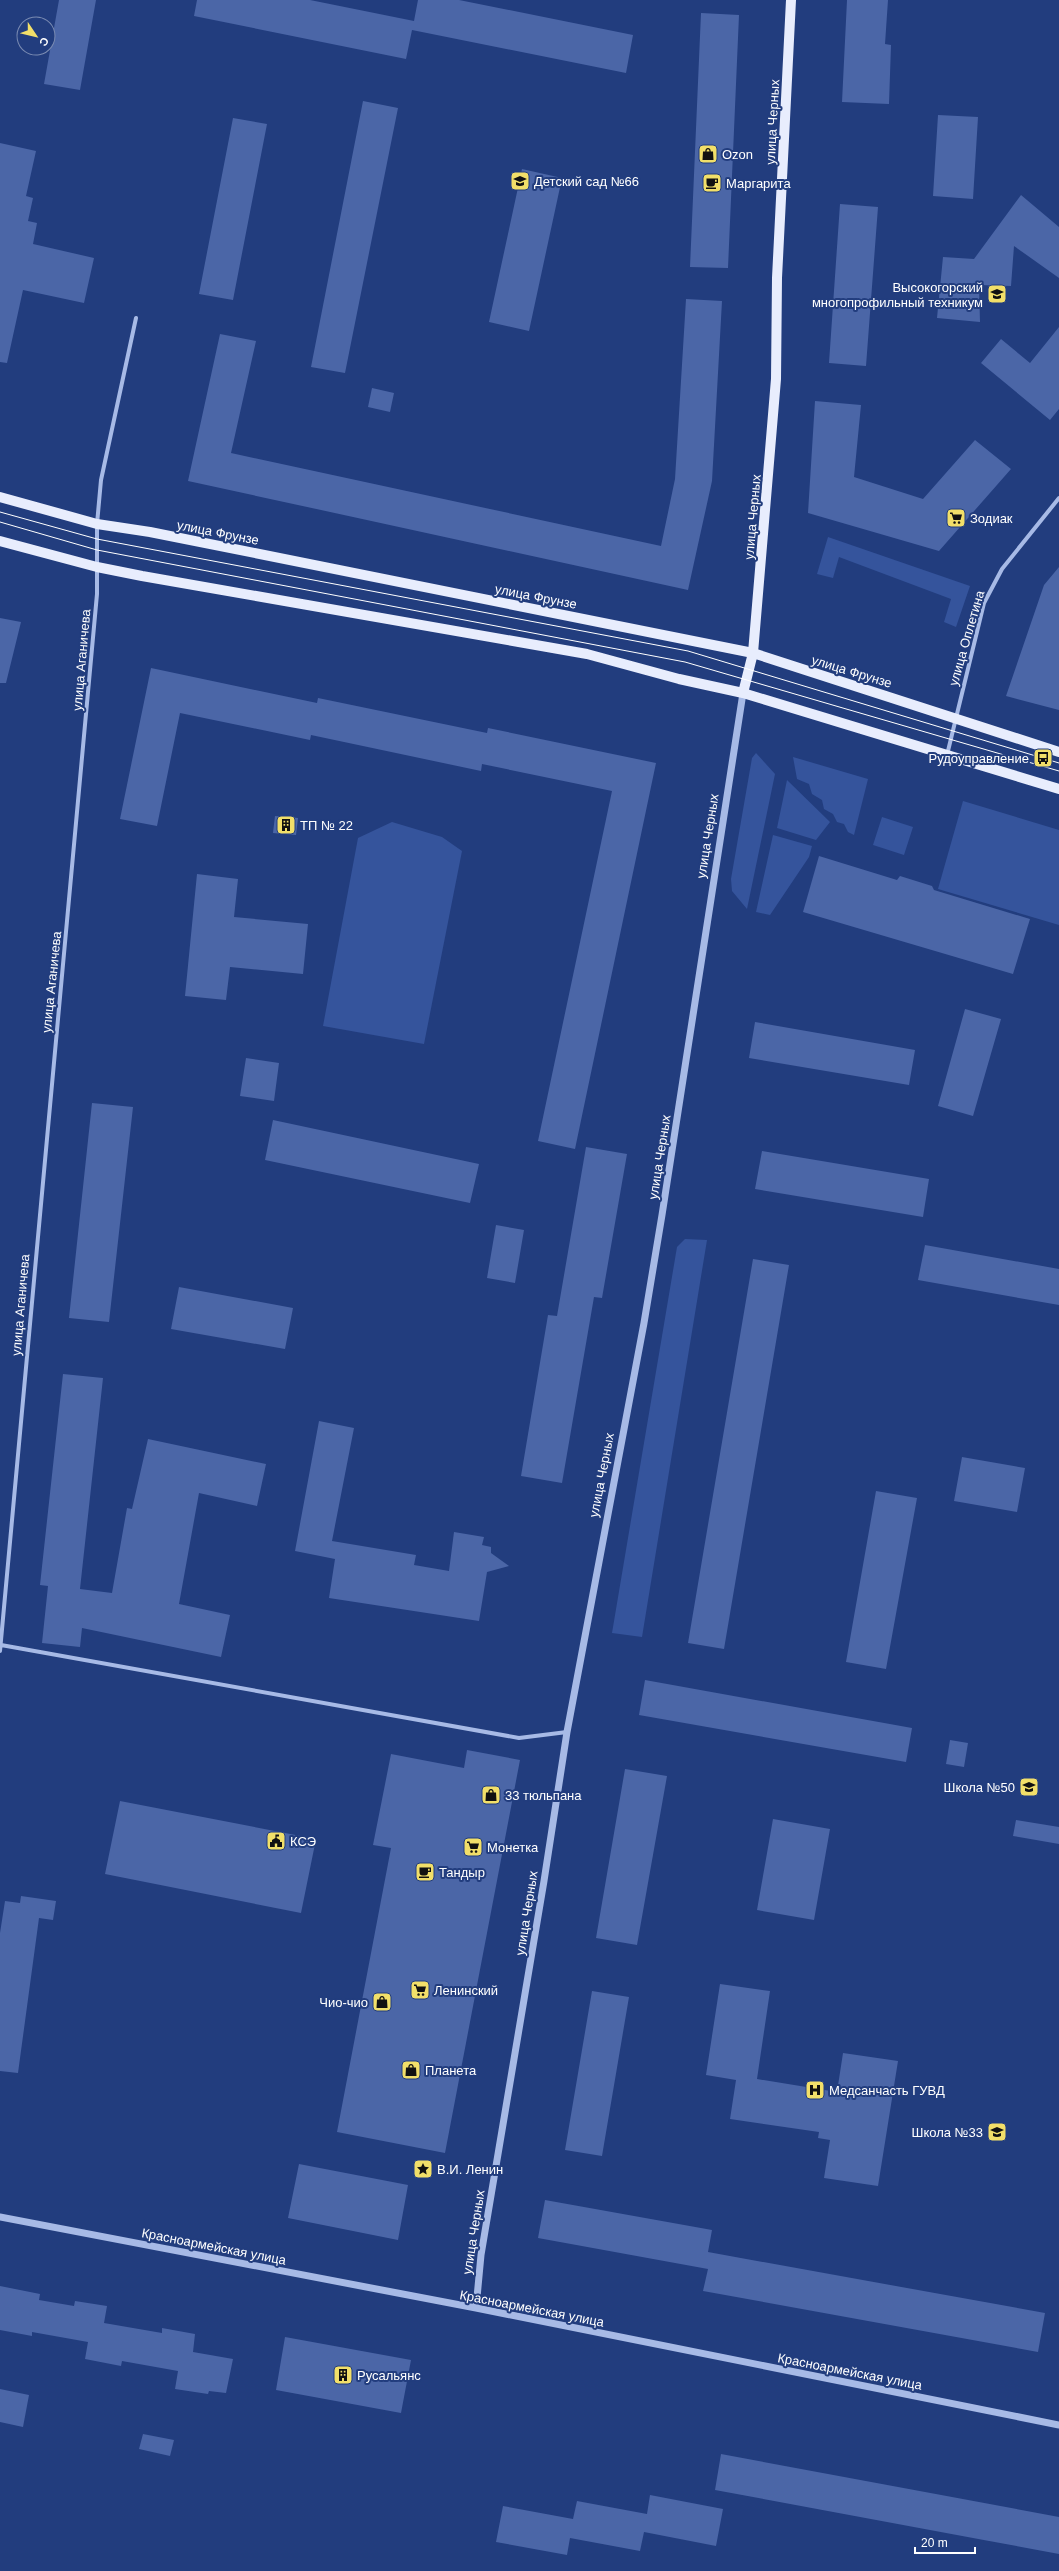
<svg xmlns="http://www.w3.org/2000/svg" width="1059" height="2571" font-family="Helvetica,sans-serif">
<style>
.green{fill:#35549c}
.building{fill:#4b66a7}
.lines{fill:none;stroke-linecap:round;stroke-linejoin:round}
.minor{stroke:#a7bae6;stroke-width:4}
.tertiary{stroke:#a7bae6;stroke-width:7}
.primary{stroke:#e8edfd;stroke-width:10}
.tram{stroke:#fff;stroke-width:1}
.labels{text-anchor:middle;stroke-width:4;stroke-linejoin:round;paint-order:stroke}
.street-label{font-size:13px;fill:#fff;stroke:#223d7e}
.poi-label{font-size:13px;fill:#fff;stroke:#223d7e;text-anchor:start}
</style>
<rect width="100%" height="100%" fill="#223d7e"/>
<path class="green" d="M828,537L970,586L956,627L944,622L951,599L839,557L833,578L817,574Z
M756,753L775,774L747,909L732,891L731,879L752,758Z
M793,757L868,779L854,835L848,832L844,824L837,822L833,814L824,809L822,800L812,794L809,784L797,779Z
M787,780L830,822L816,840L777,828Z
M963,801L1059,830V925L938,889Z
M882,817L913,827L904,855L873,845Z
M392,822L442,837L462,851L424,1044L323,1026L358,838Z
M773,835L812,846L809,857L770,915L756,912Z
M685,1239L707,1240L642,1637L612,1633L677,1247Z"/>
<path class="building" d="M59,0H96L80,90L44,84Z
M197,0H310L414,21L418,0H459L633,35L626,73L412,30L406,59L194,16Z
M847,0H888L885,44L891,45L889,104L842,102Z
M701,13L739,15L728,268L690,267Z
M363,101L398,108L345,373L311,367Z
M938,115L978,117L973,199L933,196Z
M233,118L267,124L233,300L199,294Z
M0,143L36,151L26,196L33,198L28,221L37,223L33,244L94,258L84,303L23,290L7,363L0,362Z
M522,169L562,178L529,331L489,322Z
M1021,195L1059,227V278L1014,246L1011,286L979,285L980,322L937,318L943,257L974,259Z
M840,204L878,207L866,366L829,363Z
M686,299L722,301L712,481L688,590L188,481L220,334L256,341L231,453L661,546L675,479Z
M1059,327V409L1050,420L981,363L1001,339L1030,363Z
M372,388L394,393L390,412L368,407Z
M815,401L861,405L854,477L923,499L975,440L1011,469L939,551L808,513Z
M1059,567V710L1006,696L1044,585Z
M0,618L21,622L6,683H0Z
M151,668L317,703L318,698L487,733L488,728L656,763L575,1149L538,1141L612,791L482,764L481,771L311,735L310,740L180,713L157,826L120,819Z
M275,816L298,818L296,835L273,833Z
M819,856L897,880L900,876L932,886L934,890L1030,919L1013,974L803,912Z
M197,874L238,879L234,917L308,924L303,974L230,967L226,1000L185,996Z
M965,1009L1001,1019L973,1116L938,1106Z
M755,1022L915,1050L909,1085L749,1058Z
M246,1058L279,1063L274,1101L240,1096Z
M92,1103L133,1107L109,1322L69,1318Z
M273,1120L479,1164L470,1203L265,1160Z
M586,1147L627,1154L602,1298L594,1297L562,1483L521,1476L548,1315L557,1316Z
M762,1151L929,1179L923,1217L755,1189Z
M496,1225L524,1230L515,1283L487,1278Z
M925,1245L1059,1269V1305L918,1280Z
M753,1259L789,1265L724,1649L688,1643Z
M179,1287L293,1308L285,1349L171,1329Z
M63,1374L103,1378L80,1589L112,1593L127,1508L132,1509L148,1439L266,1464L257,1506L199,1493L179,1604L230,1615L221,1657L82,1628L80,1647L42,1643L48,1586L40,1585Z
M319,1421L354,1428L332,1541L416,1555L414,1565L449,1571L454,1532L484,1537L482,1545L491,1547V1553L509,1566L487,1572L479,1621L329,1598L335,1559L295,1551Z
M962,1457L1025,1468L1017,1512L954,1501Z
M876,1491L917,1498L886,1669L846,1662Z
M645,1680L912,1728L906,1762L639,1715Z
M950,1740L968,1743L964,1767L946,1764Z
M467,1750L520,1760L445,2153L337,2132L391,1848L373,1845L391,1754L464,1768Z
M625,1769L667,1776L637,1945L596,1938Z
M120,1801L316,1839L301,1913L105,1874Z
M773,1819L830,1829L814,1920L757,1910Z
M1016,1820L1059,1827V1844L1013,1836Z
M21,1896L56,1901L53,1920L39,1918L18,2073L0,2071V1933L5,1901L20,1903Z
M720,1984L770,1991L757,2079L837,2092L843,2053L898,2061L878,2186L824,2178L830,2140L818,2138L819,2132L730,2119L736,2080L706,2075Z
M592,1991L629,1997L602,2156L565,2150Z
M299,2164L408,2185L398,2240L288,2218Z
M545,2200L712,2230L708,2252L1045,2313L1038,2352L703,2291L708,2269L538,2238Z
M0,2286L40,2294L39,2300L74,2306L75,2301L107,2306L104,2323L162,2333V2328L195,2334L193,2352L233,2359L226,2393L209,2391L208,2394L175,2389L178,2371L122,2361L121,2366L85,2359L88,2342L32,2332V2336L0,2330Z
M285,2337L411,2360L401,2413L276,2390Z
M0,2389L29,2395L23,2427L0,2422Z
M143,2434L174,2440L170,2456L139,2449Z
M721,2454L1059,2517V2554L715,2490Z
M650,2495L723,2509L716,2546L644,2532L640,2551L570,2538L567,2555L496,2542L503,2506L573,2519L577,2501L647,2514Z"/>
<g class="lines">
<path class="minor" d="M947,755L984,603L1002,569L1059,498
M1,1645L519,1738L567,1732
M0,1651L97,594V524L101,480L136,318"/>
<path class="tertiary" d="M0,2217L476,2308L1059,2425
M476,2308L481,2255L544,1881L567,1732L644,1323L662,1215L743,693"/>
<path class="primary" d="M0,497L97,524L150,532L753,653L1059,752
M0,541L97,567L142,576L587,654L679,679L743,693L1059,789
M743,693L753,653L776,379L777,278L791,0"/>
<path class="tram" d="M0,512L97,539L688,651L1059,763
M0,522L97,550L685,662L1059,771"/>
</g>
<defs>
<g id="shop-square" transform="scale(1)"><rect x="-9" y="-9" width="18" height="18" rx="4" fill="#f2df69" stroke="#223d7e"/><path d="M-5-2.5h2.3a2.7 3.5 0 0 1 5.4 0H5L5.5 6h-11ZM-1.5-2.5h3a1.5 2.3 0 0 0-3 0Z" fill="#111"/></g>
<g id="school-square" transform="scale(1)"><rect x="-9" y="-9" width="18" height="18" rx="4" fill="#f2df69" stroke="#223d7e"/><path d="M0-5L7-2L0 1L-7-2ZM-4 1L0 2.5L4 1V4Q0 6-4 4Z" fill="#111"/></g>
<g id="cafe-square" transform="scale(1)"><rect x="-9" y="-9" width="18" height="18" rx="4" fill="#f2df69" stroke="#223d7e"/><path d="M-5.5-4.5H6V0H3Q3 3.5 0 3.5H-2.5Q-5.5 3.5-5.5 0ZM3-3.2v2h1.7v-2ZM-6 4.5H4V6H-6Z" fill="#111"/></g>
<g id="university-square" transform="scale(1)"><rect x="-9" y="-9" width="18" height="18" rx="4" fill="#f2df69" stroke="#223d7e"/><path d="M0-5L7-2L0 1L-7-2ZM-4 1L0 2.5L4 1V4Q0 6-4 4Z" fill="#111"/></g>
<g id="supermarket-square" transform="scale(1)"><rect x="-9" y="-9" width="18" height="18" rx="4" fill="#f2df69" stroke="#223d7e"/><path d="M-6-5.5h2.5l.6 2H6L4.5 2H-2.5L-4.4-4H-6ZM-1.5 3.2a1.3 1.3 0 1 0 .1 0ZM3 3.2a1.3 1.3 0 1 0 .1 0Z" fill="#111"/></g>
<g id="bus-square" transform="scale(1)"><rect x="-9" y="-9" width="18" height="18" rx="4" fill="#f2df69" stroke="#223d7e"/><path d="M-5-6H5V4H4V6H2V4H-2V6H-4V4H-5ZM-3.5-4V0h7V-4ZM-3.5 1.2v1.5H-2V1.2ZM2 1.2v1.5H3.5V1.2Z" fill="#111"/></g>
<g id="building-square" transform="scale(1)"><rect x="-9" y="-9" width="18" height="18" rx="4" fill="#f2df69" stroke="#223d7e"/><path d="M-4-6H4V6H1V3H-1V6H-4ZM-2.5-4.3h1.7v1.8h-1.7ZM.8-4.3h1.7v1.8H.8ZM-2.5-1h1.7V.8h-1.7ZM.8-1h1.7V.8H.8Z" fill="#111"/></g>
<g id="civic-square" transform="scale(1)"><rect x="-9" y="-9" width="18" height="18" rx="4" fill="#f2df69" stroke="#223d7e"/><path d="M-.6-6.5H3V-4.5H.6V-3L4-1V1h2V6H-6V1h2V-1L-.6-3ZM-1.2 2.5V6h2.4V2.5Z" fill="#111"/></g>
<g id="hospital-square" transform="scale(1)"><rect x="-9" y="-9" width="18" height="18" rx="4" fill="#f2df69" stroke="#223d7e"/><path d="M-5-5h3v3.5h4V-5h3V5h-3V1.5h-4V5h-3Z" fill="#111"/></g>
<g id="sight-square" transform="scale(1)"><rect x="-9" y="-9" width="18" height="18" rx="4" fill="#f2df69" stroke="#223d7e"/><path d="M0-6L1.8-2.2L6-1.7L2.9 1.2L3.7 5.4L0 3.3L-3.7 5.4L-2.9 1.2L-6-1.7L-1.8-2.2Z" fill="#111"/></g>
</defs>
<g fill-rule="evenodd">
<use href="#shop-square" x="708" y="154"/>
<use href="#school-square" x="520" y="181"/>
<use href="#cafe-square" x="712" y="183"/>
<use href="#university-square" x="997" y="294"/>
<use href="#supermarket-square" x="956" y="518"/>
<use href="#bus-square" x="1043" y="758"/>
<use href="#building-square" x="286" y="825"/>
<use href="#school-square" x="1029" y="1787"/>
<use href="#shop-square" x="491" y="1795"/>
<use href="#civic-square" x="276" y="1841"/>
<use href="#supermarket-square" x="473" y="1847"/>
<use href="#cafe-square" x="425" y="1872"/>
<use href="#supermarket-square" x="420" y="1990"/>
<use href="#shop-square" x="382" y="2002"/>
<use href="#shop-square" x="411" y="2070"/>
<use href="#hospital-square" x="815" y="2090"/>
<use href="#school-square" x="997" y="2132"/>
<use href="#sight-square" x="423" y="2169"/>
<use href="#building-square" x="343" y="2375"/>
</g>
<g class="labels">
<g class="street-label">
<text transform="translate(772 122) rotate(-87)" y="5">улица Черных</text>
<text transform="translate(752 517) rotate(-85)" y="5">улица Черных</text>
<text transform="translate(218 532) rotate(11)" y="5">улица Фрунзе</text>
<text transform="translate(536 596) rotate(11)" y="5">улица Фрунзе</text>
<text transform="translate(966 638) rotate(-74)" y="5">улица Оплетина</text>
<text transform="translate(81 660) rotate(-85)" y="5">улица Аганичева</text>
<text transform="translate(852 671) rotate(17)" y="5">улица Фрунзе</text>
<text transform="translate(707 836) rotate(-81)" y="5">улица Черных</text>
<text transform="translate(51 982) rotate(-84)" y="5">улица Аганичева</text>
<text transform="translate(659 1157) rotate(-81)" y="5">улица Черных</text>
<text transform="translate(20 1305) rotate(-85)" y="5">улица Аганичева</text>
<text transform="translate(601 1475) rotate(-79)" y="5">улица Черных</text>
<text transform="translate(526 1913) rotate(-81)" y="5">улица Черных</text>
<text transform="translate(473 2232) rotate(-81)" y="5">улица Черных</text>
<text transform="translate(214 2246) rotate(11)" y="5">Красноармейская улица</text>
<text transform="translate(532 2308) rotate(11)" y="5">Красноармейская улица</text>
<text transform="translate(850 2371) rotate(11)" y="5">Красноармейская улица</text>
</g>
<g class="poi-label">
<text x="722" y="159">Ozon</text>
<text x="534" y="186">Детский сад №66</text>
<text x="726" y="188">Маргарита</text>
<text x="983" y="292" text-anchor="end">Высокогорский<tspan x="983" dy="15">многопрофильный техникум</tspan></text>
<text x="970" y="523">Зодиак</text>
<text x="1029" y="763" text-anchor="end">Рудоуправление</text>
<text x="300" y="830">ТП № 22</text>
<text x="1015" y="1792" text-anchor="end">Школа №50</text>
<text x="505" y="1800">33 тюльпана</text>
<text x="290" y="1846">КСЭ</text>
<text x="487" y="1852">Монетка</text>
<text x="439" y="1877">Тандыр</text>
<text x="434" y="1995">Ленинский</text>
<text x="368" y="2007" text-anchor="end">Чио-чио</text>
<text x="425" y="2075">Планета</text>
<text x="829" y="2095">Медсанчасть ГУВД</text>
<text x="983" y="2137" text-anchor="end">Школа №33</text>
<text x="437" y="2174">В.И. Ленин</text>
<text x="357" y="2380">Русальянс</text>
</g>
</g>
<g transform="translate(36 36) rotate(125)"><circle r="19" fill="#223d7e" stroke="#7a8bb2"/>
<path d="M0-3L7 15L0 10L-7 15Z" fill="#f2df69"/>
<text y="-6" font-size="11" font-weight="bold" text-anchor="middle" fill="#ffffff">С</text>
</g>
<path d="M915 2547v6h60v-6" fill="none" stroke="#ffffff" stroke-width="2"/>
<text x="921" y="2547" font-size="12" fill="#ffffff" stroke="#223d7e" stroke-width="3" paint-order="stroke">20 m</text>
</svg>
